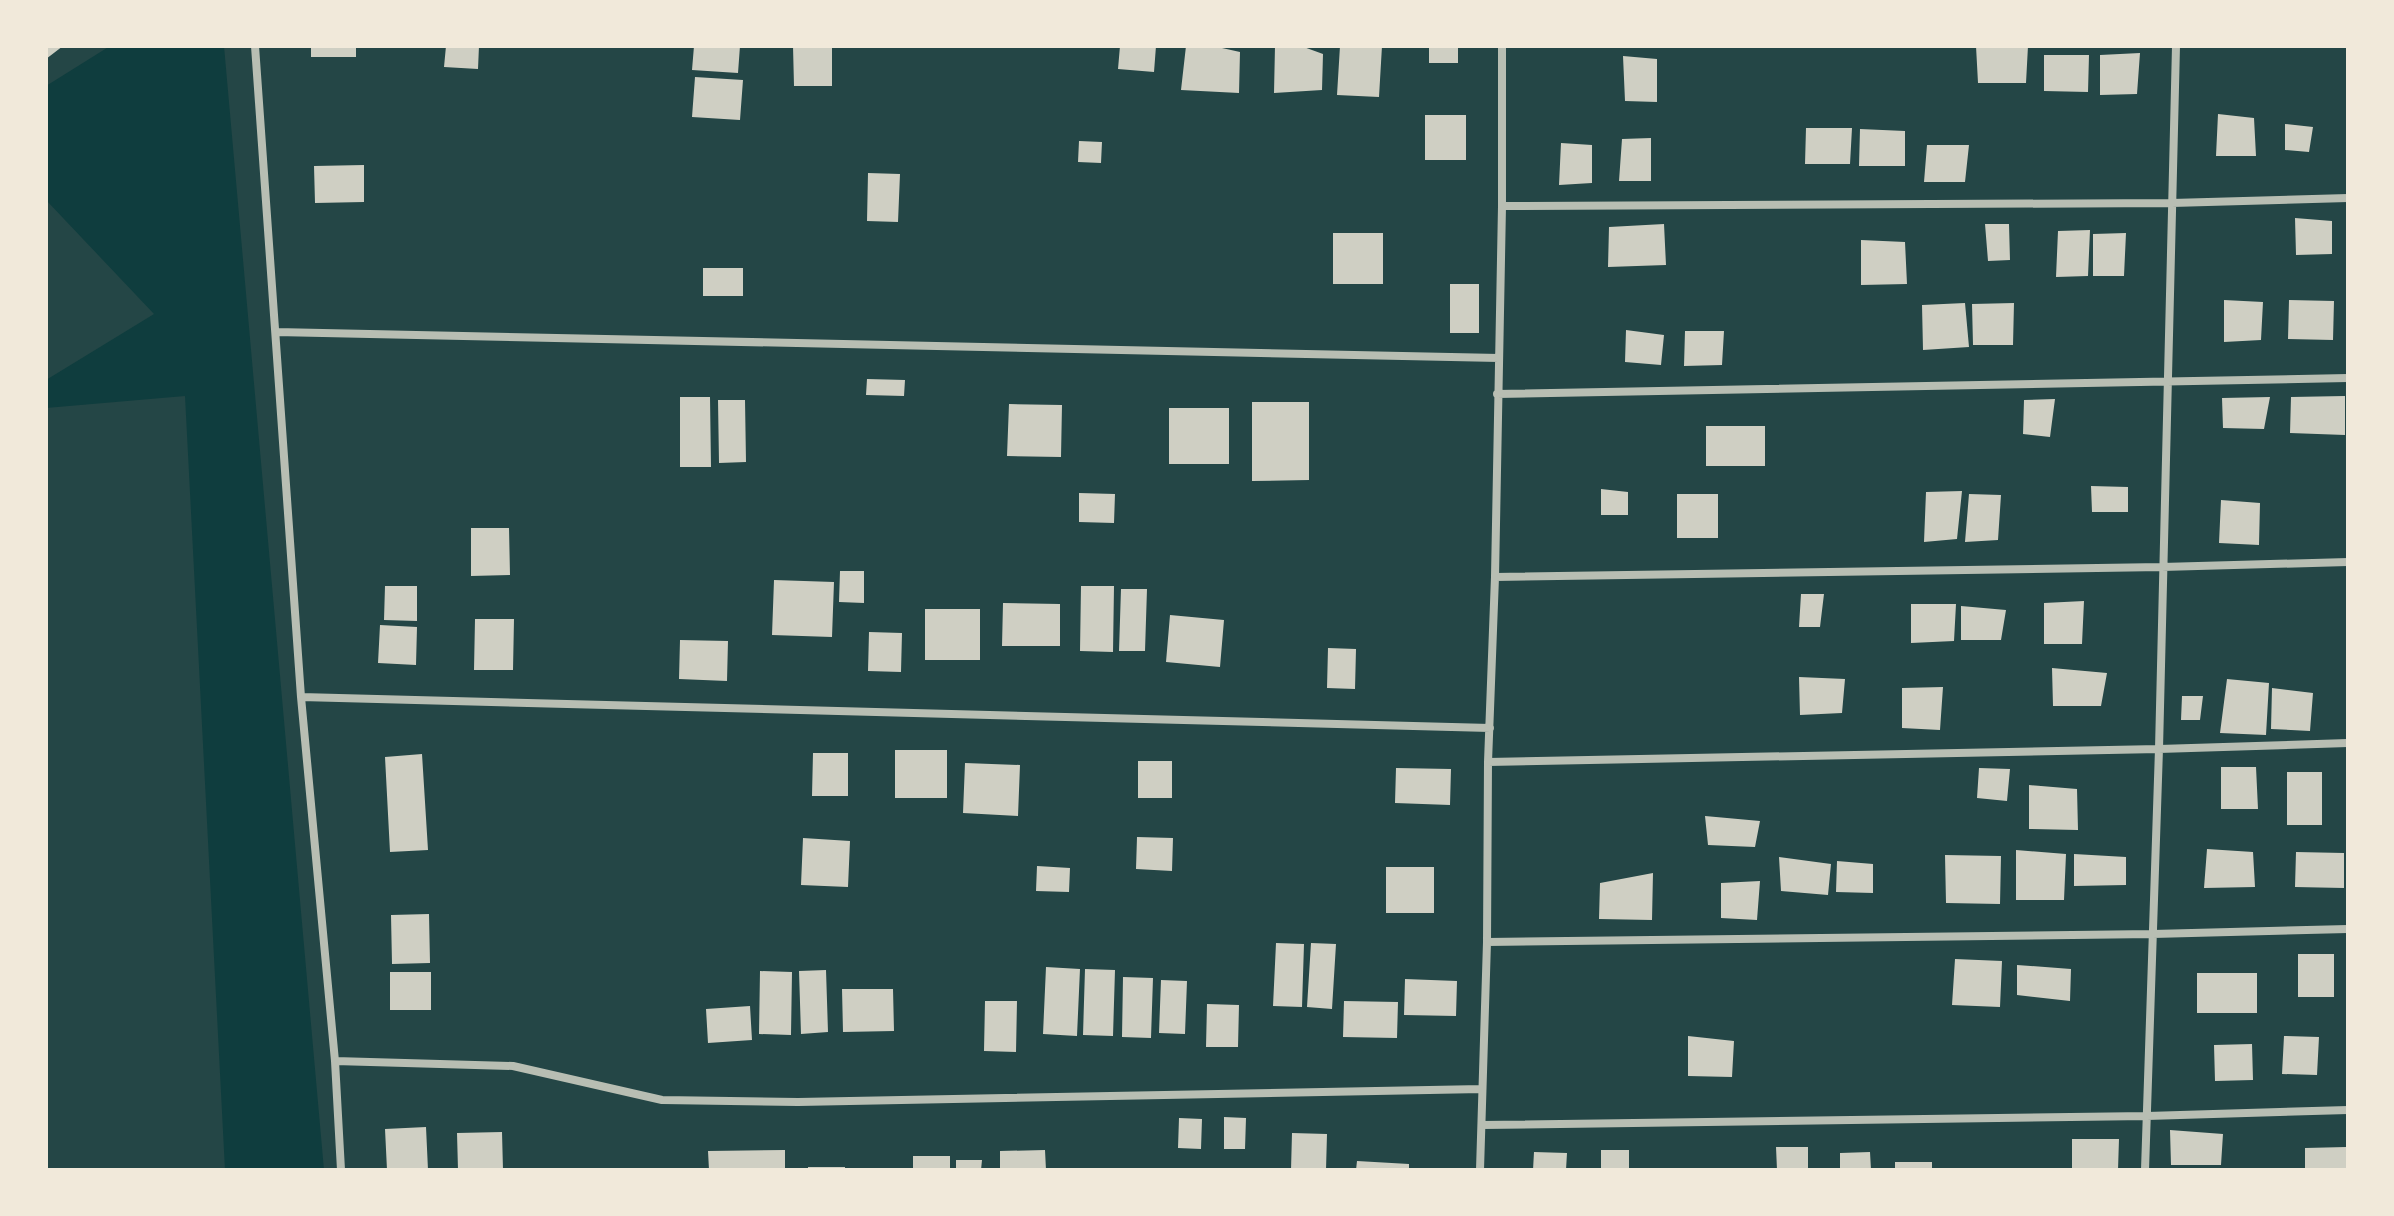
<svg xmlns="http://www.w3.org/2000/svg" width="2394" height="1216" font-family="Barlow,sans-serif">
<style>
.green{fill:#244646}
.building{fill:#cfcfc3}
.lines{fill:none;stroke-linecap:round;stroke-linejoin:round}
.minor{stroke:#b8beb3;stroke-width:8}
</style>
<rect width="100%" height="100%" fill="#0f3d3e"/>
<path class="green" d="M46,46H110L46,86Z
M224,46H2348V1170H324Z
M46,200L154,314L46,380Z
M185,396L225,1170H46V408Z"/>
<path class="building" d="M46,46H63L46,59Z
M311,46H356V57H311Z
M446,46H479L478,69L444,67Z
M694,46H740L738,73L692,70Z
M793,46H832V86H794Z
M1120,46H1156L1154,72L1118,69Z
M1186,46H1213L1240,52L1239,93L1181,90Z
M1275,46H1301L1323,54L1322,90L1274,93Z
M1340,46H1382L1379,97L1337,95Z
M1429,46H1458V63H1429Z
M1976,46H2028L2026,83H1978Z
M2140,53L2137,94L2100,95V55Z
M2044,55H2089L2088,92L2044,91Z
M1623,56L1657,59V102L1625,101Z
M695,77L743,80L740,120L692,117Z
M2218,114L2254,118L2256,156H2216Z
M1425,115H1466V160H1425Z
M2285,124L2313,127L2309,152L2285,150Z
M1806,128H1852L1850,164H1805Z
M1860,129L1905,131V166H1859Z
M1651,138V181H1619L1622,139Z
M1079,141L1102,142L1101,163L1078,162Z
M1561,143L1592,145V183L1559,185Z
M1927,145H1969L1965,182H1924Z
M364,165V202L315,203L314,166Z
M868,173L900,174L898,222L867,221Z
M2295,218L2332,221V254L2296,255Z
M1664,224L1666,265L1608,267L1609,227Z
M1985,224H2009L2010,260L1988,261Z
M2090,230L2088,276L2056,277L2058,231Z
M1333,233H1383V284H1333Z
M2126,233L2124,276H2093V234Z
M1861,240L1905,242L1907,284L1861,285Z
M703,268H743V296H703Z
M1450,284H1479V333H1450Z
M2224,300L2263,302L2261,340L2224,342Z
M2289,300L2334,301L2333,340L2288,339Z
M1965,303L1969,347L1923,350L1922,305Z
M2014,303L2013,345H1973L1972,304Z
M1626,330L1664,335L1661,365L1625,362Z
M1685,331H1724L1722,365L1684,366Z
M867,379L905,380L904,396L866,395Z
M2345,396V435L2290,433L2291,397Z
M680,397H710L711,467H680Z
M2270,397L2264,429L2223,428L2222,398Z
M2055,399L2050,437L2023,434L2024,400Z
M718,400H745L746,462L719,463Z
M1252,402H1309V480L1252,481Z
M1009,404L1062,405L1061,457L1007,456Z
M1169,408H1229V464H1169Z
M1706,426H1765V466H1706Z
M2091,486L2128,487V512H2092Z
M1601,489L1628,492V515H1601Z
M1962,491L1957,539L1924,542L1926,492Z
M1079,493L1115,494L1114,523L1079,522Z
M1677,494H1718V538H1677Z
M1969,494L2001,495L1998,540L1965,542Z
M2221,500L2260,503L2259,545L2219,543Z
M471,528H509L510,575L471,576Z
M840,571H864V603L839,602Z
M774,580L834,582L832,637L772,635Z
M385,586H417V621L384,620Z
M1081,586H1114L1113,652L1080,651Z
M1121,589H1147L1145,651H1119Z
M1801,594H1824L1820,627H1799Z
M2084,601L2082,644H2044V603Z
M1003,603L1060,604V646H1002Z
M1911,604H1956L1954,641L1911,643Z
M1961,606L2006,610L2001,640H1961Z
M925,609H980V660H925Z
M1170,615L1224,620L1220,667L1166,662Z
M475,619H514L513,670H474Z
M380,625L417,627L416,665L378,663Z
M869,632L902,633L901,672L868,671Z
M680,640L728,641L727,681L679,679Z
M1328,648L1356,649L1355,689L1327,688Z
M2052,668L2107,673L2101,706H2053Z
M1799,677L1845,679L1842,713L1800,715Z
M2227,679L2269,683L2266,735L2220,733Z
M1943,687L1940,730L1902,728V688Z
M2272,688L2313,693L2310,731L2271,729Z
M2182,696H2203L2200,720H2181Z
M895,750H947V798H895Z
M813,753H848V796H812Z
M422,754L428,850L390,852L385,757Z
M1138,761H1172V798H1138Z
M965,763L1020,765L1018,816L963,813Z
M2221,767H2256L2258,809H2221Z
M1396,768L1451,769L1450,805L1395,803Z
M1979,768L2010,769L2007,801L1977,798Z
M2287,772H2322V825H2287Z
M2029,785L2077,789L2078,830L2029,829Z
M1705,816L1760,821L1755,847L1708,845Z
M1137,837L1173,838L1172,871L1136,869Z
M803,838L850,841L848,887L801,885Z
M2207,849L2253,852L2255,887L2204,888Z
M2016,850L2066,854L2064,900H2016Z
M2296,852L2344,853V888L2295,887Z
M2074,854L2126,857V885L2074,886Z
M1945,855L2001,856L2000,904L1946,903Z
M1779,857L1831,864L1828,895L1781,891Z
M1837,861L1873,864V893L1836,892Z
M1037,866L1070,868L1069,892L1036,891Z
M1386,867H1434V913H1386Z
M1653,873L1652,920L1599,919L1600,883Z
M1760,881L1757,920L1721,918V883Z
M429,914L430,963L392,964L391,915Z
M1276,943L1304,944L1302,1007L1273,1006Z
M1311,943L1336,944L1332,1009L1307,1007Z
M2298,954H2334V997H2298Z
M1955,959L2002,961L2000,1007L1952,1005Z
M2017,965L2071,969L2070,1001L2017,995Z
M1046,967L1080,969L1077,1036L1043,1034Z
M1085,969L1115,970L1113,1036L1083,1035Z
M826,970L828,1032L801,1034L799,971Z
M760,971L792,972L791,1035L759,1034Z
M390,972H431V1010H390Z
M2197,973H2257V1013H2197Z
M1123,977L1153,978L1151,1038L1122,1037Z
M1405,979L1457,981L1456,1016L1404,1015Z
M1161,980L1187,981L1185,1034L1159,1033Z
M842,989H893L894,1031L843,1032Z
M985,1001H1017L1016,1052L984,1051Z
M1344,1001L1398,1002L1397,1038L1343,1037Z
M1207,1004L1239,1005L1238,1047H1206Z
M750,1006L752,1040L708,1043L706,1009Z
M1688,1036L1734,1041L1732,1077L1688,1076Z
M2284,1036L2319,1037L2317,1075L2282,1074Z
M2252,1044L2253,1080L2215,1081L2214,1045Z
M1224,1117L1246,1118L1245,1149H1224Z
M1179,1118L1202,1119L1201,1149L1178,1148Z
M426,1127L428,1170H387L385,1129Z
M2170,1130L2223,1134L2221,1165H2171Z
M502,1132L503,1170H458L457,1133Z
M1292,1133L1327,1134L1326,1170H1291Z
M2072,1139H2119L2118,1170H2072Z
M1776,1147H1808V1170H1777Z
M2346,1147L2347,1170H2305V1148Z
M785,1150V1170H709L708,1151Z
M1045,1150L1046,1170H1000V1151Z
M1601,1150H1629V1170H1601Z
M1534,1152L1567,1153L1566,1170H1533Z
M1870,1152L1871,1170H1840V1153Z
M913,1156H950V1170H913Z
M956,1160H982L981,1170H956Z
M1357,1161L1409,1164V1170H1356Z
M1895,1162H1932V1170H1895Z
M808,1167H845V1170H808Z"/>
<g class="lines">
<path class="minor" d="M255,46L301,697L335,1061L341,1170
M1502,206L2172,203L2348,198
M276,332L1499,358
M1497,394L2348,378
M1495,577L2162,567L2348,562
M301,697L1490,728
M1488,762L2159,749L2348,743
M1487,942L2153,934L2348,929
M335,1061L513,1066L662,1100L798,1102L1482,1089
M1482,1125L2147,1116L2348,1110
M1480,1170L1487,942L1488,762L1495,577L1502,206V46
M2145,1170L2159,749L2176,46"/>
</g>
<rect width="2394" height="1216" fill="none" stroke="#f1e9da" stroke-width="96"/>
</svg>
